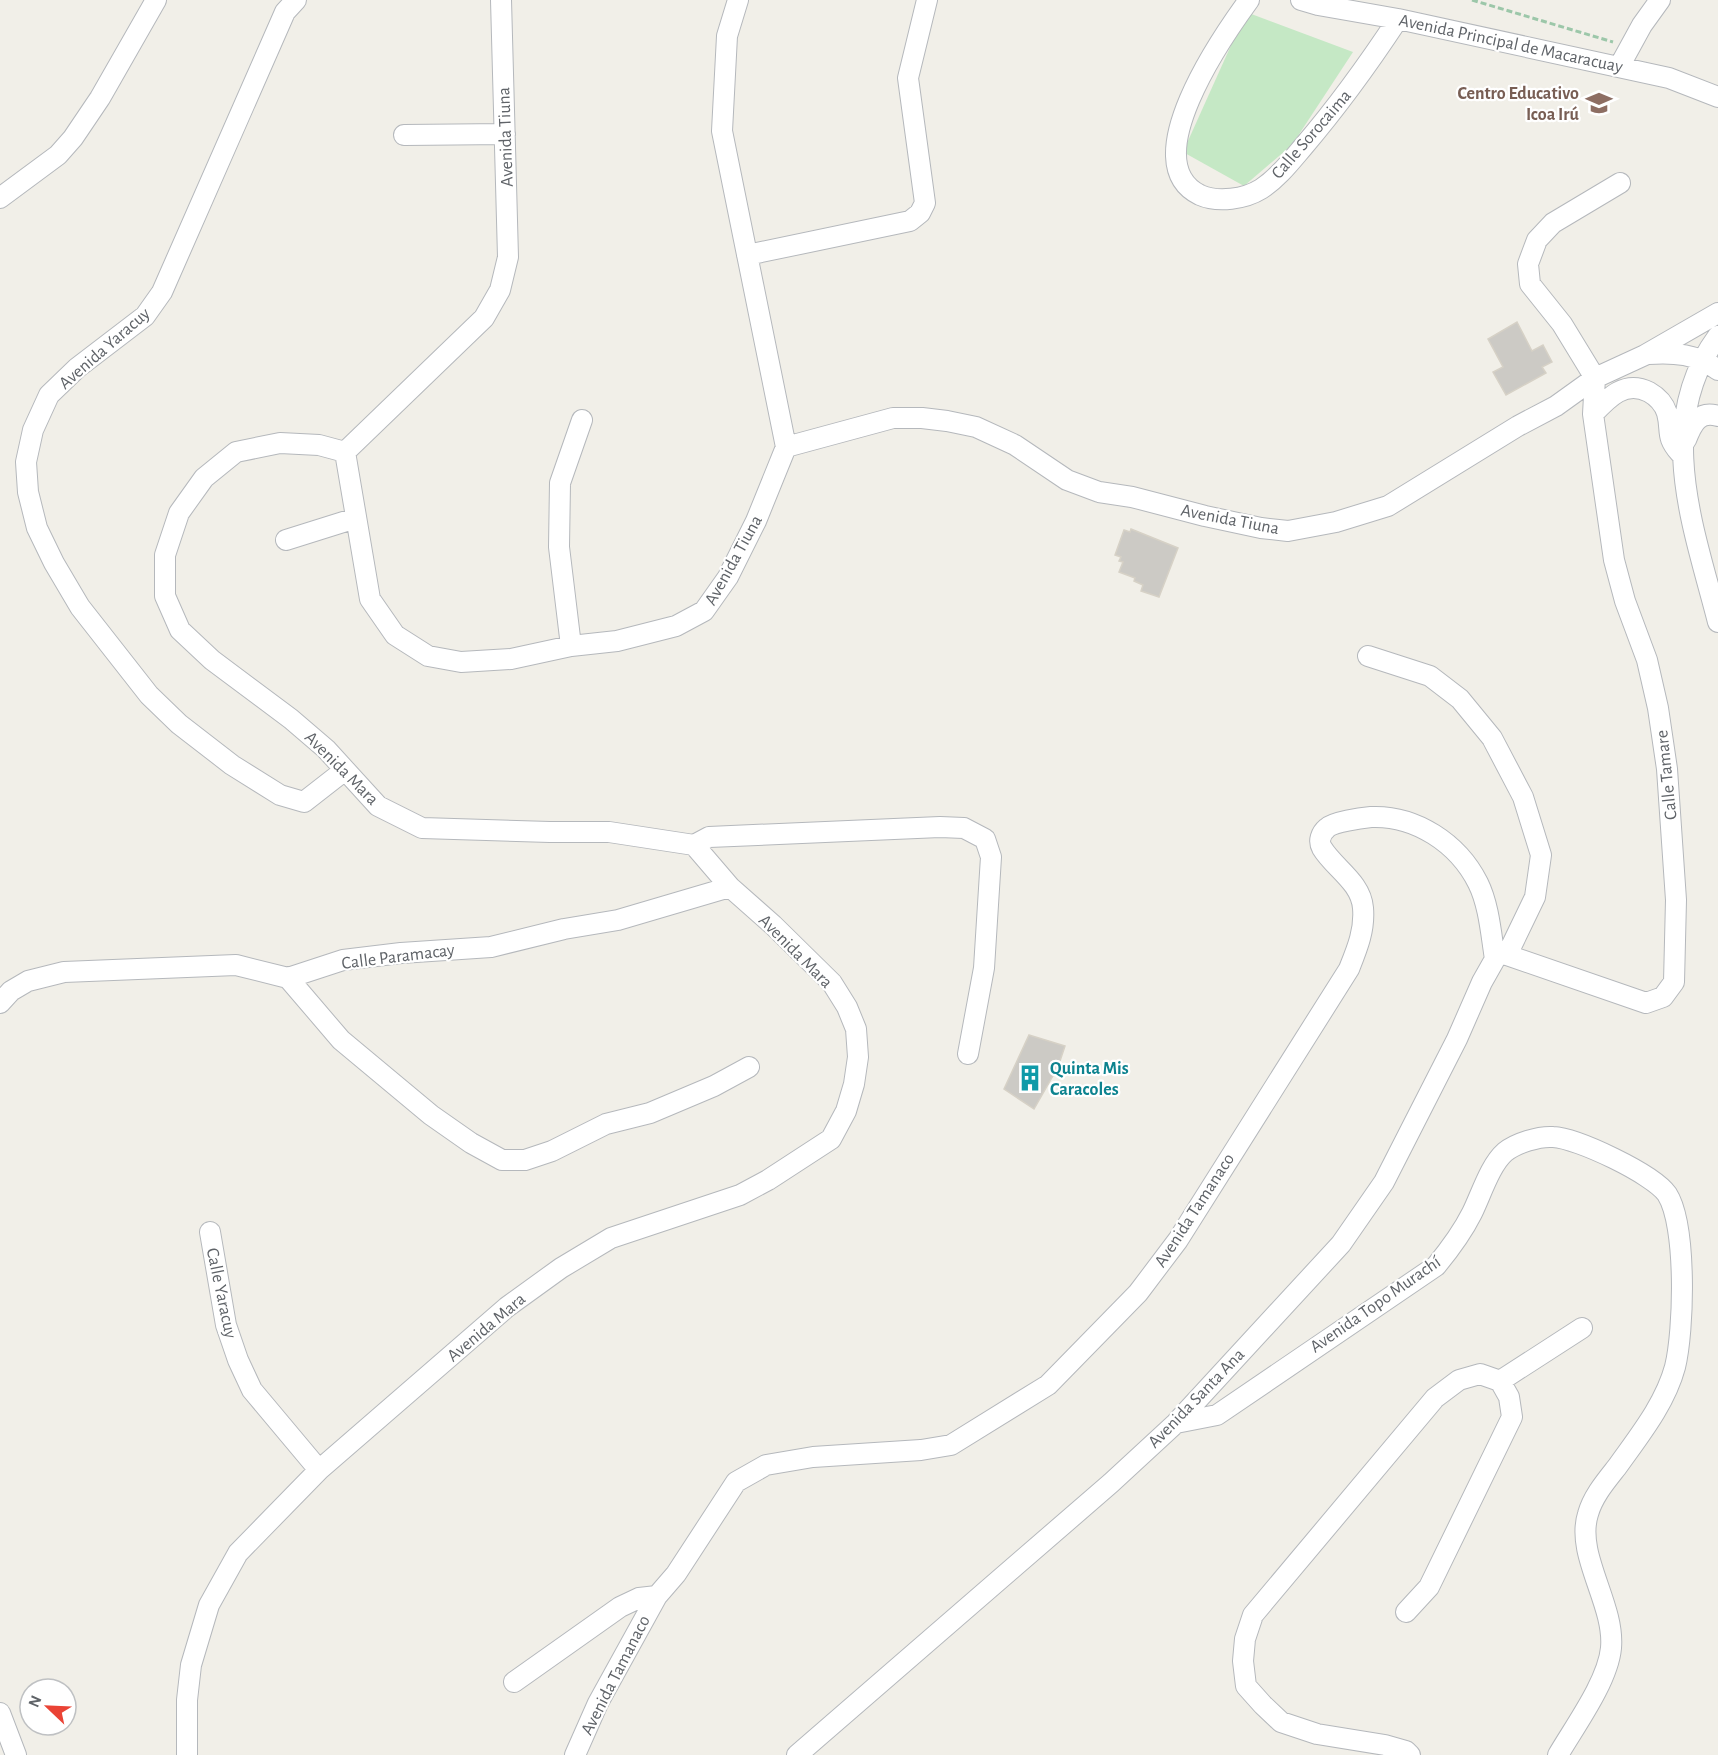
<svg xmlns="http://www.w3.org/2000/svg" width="1718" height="1755" font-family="'Alegreya Sans',sans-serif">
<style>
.green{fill:#c5e8c5}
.building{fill:#cccac5;stroke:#d6d1c6;stroke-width:1.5}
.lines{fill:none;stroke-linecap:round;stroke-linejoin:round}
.minor-casing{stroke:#b5b8bc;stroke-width:22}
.path{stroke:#9cc7a9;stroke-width:3;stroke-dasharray:6 3;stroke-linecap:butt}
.minor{stroke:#fff;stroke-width:20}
.labels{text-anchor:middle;stroke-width:4.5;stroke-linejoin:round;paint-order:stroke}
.street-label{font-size:18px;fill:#5f6368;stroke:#fff}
.education-label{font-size:18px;font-weight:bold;fill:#785e54;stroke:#fff;text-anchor:end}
.culture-label{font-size:18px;font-weight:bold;fill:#0d838f;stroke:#fff;text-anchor:start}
</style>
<rect width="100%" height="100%" fill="#f1efe8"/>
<path class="green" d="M1246,12L1353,52L1292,145L1244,186L1183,152Z"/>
<path class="building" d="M1517,322L1532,351L1543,345L1552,362L1542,367L1546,373L1506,395L1493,372L1503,367L1488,339Z
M1131,529L1178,548L1159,597L1141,591L1143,585L1134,581L1135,578L1119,572L1123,562L1119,561L1121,557L1115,555L1124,530L1130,532Z
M1029,1035L1065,1046L1058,1067L1034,1109L1004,1089Z"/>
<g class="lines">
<g class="minor-casing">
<path id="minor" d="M296,0L285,12L162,292L145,316L77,368L49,395L33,430L26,462L28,492L37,528L54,563L80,607L149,695L179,724L232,765L280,795L304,802L345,770
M738,0L727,36L722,131L786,447
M1249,0C1222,37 1134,163 1200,195C1218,203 1245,199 1261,189C1278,178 1291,161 1303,147C1338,106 1369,63 1398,19
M1301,0L1318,5L1398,19L1669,78L1718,97
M1619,67L1642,25L1660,0
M404,135L505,134
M0,198L58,155L73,138L100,98L156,0
M747,255L910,221L920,213L925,203L908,78L927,0
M1718,336C1653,424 1694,528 1718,622
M1648,354C1674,352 1697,354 1718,370
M1595,378L1562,324L1530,284L1528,264L1537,240L1553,223L1620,183
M1593,414C1609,397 1625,380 1649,392C1658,397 1664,404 1667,413C1672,432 1665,436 1680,453
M1686,440C1692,424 1699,410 1718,416
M345,452L370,599L395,635L428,656L461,662L511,659L571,646L617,641L676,626L704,611L728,577L756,521L786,447L893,418H922L947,421L976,427L1015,445L1067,480L1099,492L1132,497L1205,516L1261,528L1288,531L1336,522L1388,506L1518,426L1556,406L1595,378L1645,355L1718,313
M345,452L484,318L500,290L508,257L501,0
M286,540L356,518
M571,646L559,547L560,483L582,420
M1368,656L1430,676L1460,699L1492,738L1523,797L1541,855L1535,897L1507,955
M694,845L709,837L940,827L964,828L985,839L991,857L984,968L968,1054
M1495,959L1500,954L1507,955L1646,1003L1663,997L1674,982L1676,900L1667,769L1658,708L1647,660L1625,601L1614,560L1593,414L1595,378
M288,978L341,1040L431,1115L471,1143L502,1160H525L552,1151L606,1124L650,1113L714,1086L749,1067
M0,1003L11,991L28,981L64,972L236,965L288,978L343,960L401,953L491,947L564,929L618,920L730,887
M210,1232L226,1325L238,1360L252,1390L319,1470
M1500,1381L1582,1328
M1176,1423L1217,1415L1436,1266C1450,1249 1462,1233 1472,1213C1481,1195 1490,1165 1505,1152C1516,1143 1539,1136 1553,1137C1577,1138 1653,1174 1667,1194C1687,1225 1684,1331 1675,1367C1665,1404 1639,1436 1617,1467C1606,1481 1593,1496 1588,1514C1575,1555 1615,1604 1611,1648C1608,1681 1575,1726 1558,1755
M1406,1612L1429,1587L1512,1417L1509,1397L1500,1381L1480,1374L1459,1380L1435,1398L1253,1615L1245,1639L1243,1661L1246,1686L1263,1705L1281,1722L1317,1734L1385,1745L1406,1751L1410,1755
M514,1682L620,1607L639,1598L657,1596
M0,1713L16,1755
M187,1755V1700L191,1665L209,1605L238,1553L319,1470L507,1307L561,1268L611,1238L740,1195L768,1180L831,1139L846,1111L854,1084L858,1057L856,1029L847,1007L832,983L773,925L730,887L694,845L609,832H550L422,828L378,806L326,749L291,719L212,660L180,630L165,596V555L179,513L204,478L236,452L280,443L319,445L345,452
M575,1755L598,1703L657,1596L676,1574L736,1482L766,1465L813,1457L921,1450L951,1445L1048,1385L1138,1293L1178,1240L1349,969C1357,949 1365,930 1363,908C1361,882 1334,868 1322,848C1318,841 1321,833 1327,828C1333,822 1361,818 1371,817C1415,815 1458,843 1478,883C1489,905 1491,934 1495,959
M797,1755L1111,1483L1176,1423L1341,1244L1384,1182L1457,1039L1482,982L1495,959"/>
</g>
<path class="path" d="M1472,0L1613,42"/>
<use href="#minor" class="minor"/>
</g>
<defs>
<g id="school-bare" transform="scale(2.07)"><path d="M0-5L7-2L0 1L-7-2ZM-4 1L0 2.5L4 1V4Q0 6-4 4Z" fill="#8d6e63" stroke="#fff" stroke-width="2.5" paint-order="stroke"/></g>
<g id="building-bare" transform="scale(2.07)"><path d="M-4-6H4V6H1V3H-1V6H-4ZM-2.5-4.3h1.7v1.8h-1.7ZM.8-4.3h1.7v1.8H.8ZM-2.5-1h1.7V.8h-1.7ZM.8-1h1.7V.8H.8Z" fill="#0f9aa8" stroke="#fff" stroke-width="2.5" paint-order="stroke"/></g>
</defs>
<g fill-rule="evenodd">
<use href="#school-bare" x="1599" y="103"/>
<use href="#building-bare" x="1030" y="1078"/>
</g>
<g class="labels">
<g class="street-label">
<text transform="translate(1511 43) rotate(12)" y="6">Avenida Principal de Macaracuay</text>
<text transform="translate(1311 134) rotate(-49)" y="6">Calle Sorocaima</text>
<text transform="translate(505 137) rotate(-92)" y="6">Avenida Tiuna</text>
<text transform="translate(104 348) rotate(-41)" y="6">Avenida Yaracuy</text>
<text transform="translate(1230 519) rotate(11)" y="6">Avenida Tiuna</text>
<text transform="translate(733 560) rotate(-61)" y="6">Avenida Tiuna</text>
<text transform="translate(342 768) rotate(45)" y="6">Avenida Mara</text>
<text transform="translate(1666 775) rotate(-96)" y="6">Calle Tamare</text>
<text transform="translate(796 951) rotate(45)" y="6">Avenida Mara</text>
<text transform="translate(398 956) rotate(-7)" y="6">Calle Paramacay</text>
<text transform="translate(1194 1210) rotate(-57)" y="6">Avenida Tamanaco</text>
<text transform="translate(222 1293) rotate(78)" y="6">Calle Yaracuy</text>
<text transform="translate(1375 1304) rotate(-35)" y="6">Avenida Topo Murachí</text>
<text transform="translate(486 1327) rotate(-40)" y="6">Avenida Mara</text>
<text transform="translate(1196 1398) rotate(-46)" y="6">Avenida Santa Ana</text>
<text transform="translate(615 1675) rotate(-63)" y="6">Avenida Tamanaco</text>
</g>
<g class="education-label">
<text x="1579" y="99">Centro Educativo<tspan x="1579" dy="21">Icoa Irú</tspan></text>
</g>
<g class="culture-label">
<text x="1050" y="1074">Quinta Mis<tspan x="1050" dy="21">Caracoles</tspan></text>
</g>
</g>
<g transform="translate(48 1707) rotate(293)"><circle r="28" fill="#ffffff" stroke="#bfc1c3" stroke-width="1.5"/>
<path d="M0-4.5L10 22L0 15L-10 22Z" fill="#ea4335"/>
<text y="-9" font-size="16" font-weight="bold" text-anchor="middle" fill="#5f6368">N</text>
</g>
</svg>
